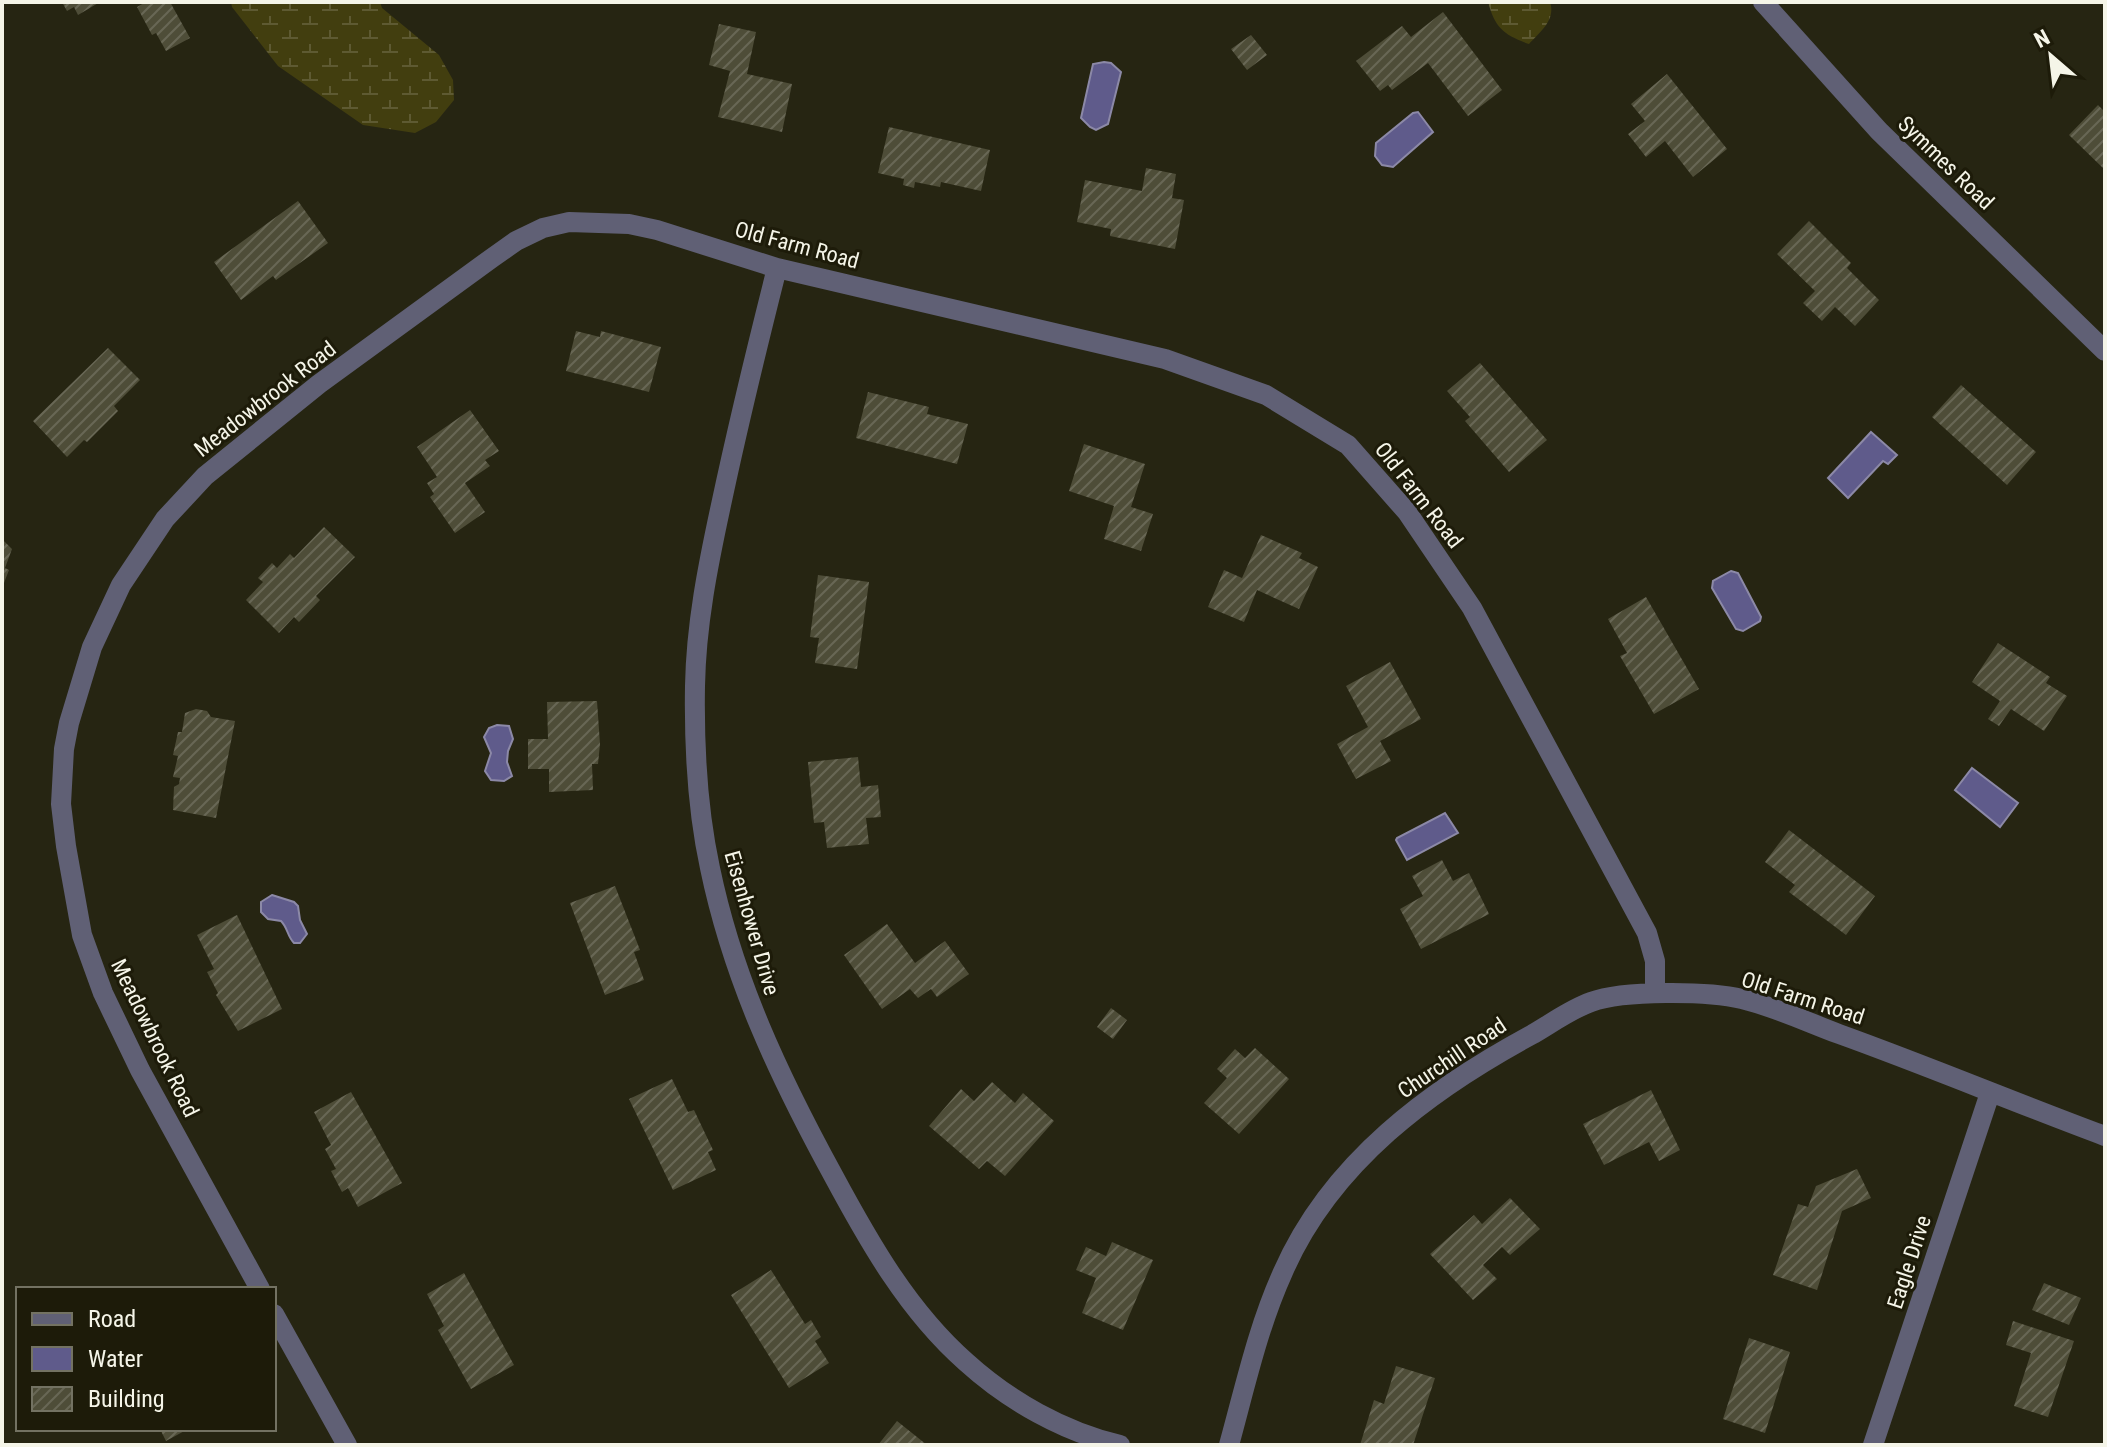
<svg xmlns="http://www.w3.org/2000/svg" width="2107" height="1447" font-family="'Roboto Condensed',sans-serif">
<style>
.wetland{fill:url(#wetland-marsh)}
.water{fill:#5f5b8b;stroke:#8c89a7;stroke-width:2}
.building{fill:url(#building-hatch)}
.lines{fill:none;stroke-linecap:round;stroke-linejoin:round}
.street{stroke:#606075;stroke-width:20}
.labels{text-anchor:middle;dominant-baseline:central;stroke-width:6;stroke-linejoin:round;paint-order:stroke}
.street-label{font-size:22px;fill:#f5f5e8;stroke:#1d1b09}
</style>
<defs>
<pattern id="wetland-marsh" width="20" height="14" patternUnits="userSpaceOnUse" patternTransform="scale(2)"><rect width="20" height="14" fill="#423e0f"/><path d="M1 5h8M5 5V1M11 12h8M15 12V8" fill="none" stroke="#5e5a32"/></pattern>
<pattern id="building-hatch" width="6" height="6" patternUnits="userSpaceOnUse" patternTransform="scale(2)"><rect width="6" height="6" fill="#4e4d38"/><path d="M-1 1l2-2M0 6l6-6M5 7l2-2" fill="none" stroke="#686755"/></pattern>
</defs>
<rect width="100%" height="100%" fill="#262512"/>
<path class="wetland" d="M231 2H380L382 8 439 55 453 80 454 100 436 122 415 133 363 125 278 66 232 7Z
M1488 2H1550C1556 20 1540 32 1529 44 1504 35 1495 28 1488 2Z"/>
<path class="water" d="M1104 62 1111 63 1121 72 1108 124 1096 130 1090 127 1081 118 1093 64Z
M1418 112 1433 132 1393 167 1382 165 1375 156 1376 143 1413 113Z
M1871 432 1897 455 1888 464 1883 461 1848 498 1828 478Z
M1731 571 1738 573 1761 617 1760 621 1743 631 1736 629 1712 588 1713 581Z
M497 725 509 726 513 739 508 751 507 762 512 776 504 781 491 780 485 771 491 753 484 737 489 728Z
M1972 768 2018 803 2000 827 1955 790Z
M1445 813 1458 833 1407 860 1396 840 1397 838Z
M272 895 294 902 298 906 300 920 307 934 300 943H294C287 936 288 928 281 921L268 919 261 912V902Z"/>
<path class="building" d="M62 2H100L78 15 74 7 67 11Z
M146 2H170L190 38 166 51 156 33 152 35 137 7Z
M1443 12 1502 90 1468 116 1428 63 1392 90 1388 85 1380 91 1356 61 1402 26 1411 37Z
M719 24 756 32 747 74 792 84 782 132 718 117 730 71 709 65Z
M1251 35 1267 55 1247 70 1231 49Z
M1667 74 1727 149 1693 177 1665 141 1646 157 1628 134 1645 121 1631 104Z
M2098 105 2105 112V170L2069 135Z
M889 127 990 150 981 191 941 182 940 187 915 182 914 188 903 185 904 179 878 173Z
M1146 168 1176 174 1172 198 1184 200 1175 249 1110 236 1111 229 1077 222 1085 180 1142 191Z
M298 201 328 243 276 280 273 276 241 300 214 262Z
M1809 221 1851 263 1847 268 1879 300 1855 326 1835 307 1822 321 1803 303 1815 291 1777 254Z
M576 331 600 337 601 331 661 347 649 392 566 371Z
M108 348 140 380 114 406 118 411 87 442 84 440 67 457 33 421Z
M1480 363 1547 440 1509 472 1465 421 1470 417 1447 391Z
M1961 385 2036 452 2007 485 1932 417Z
M868 392 929 407 927 414 968 424 957 464 856 438Z
M470 410 499 451 485 460 490 466 465 483 485 512 455 533 430 497 434 494 427 483 437 477 417 447Z
M1084 444 1145 464 1131 507 1153 514 1141 551 1104 539 1114 506 1069 491Z
M324 527 355 557 316 596 320 600 299 622 294 617 279 633 246 600 263 582 258 578 272 563 277 568 290 554 294 558Z
M1261 535 1302 553 1299 558 1318 567 1299 609 1257 590 1244 622 1208 607 1224 570 1242 578Z
M2 539 12 549 5 568 9 570 2 588Z
M818 575 869 582 857 669 815 663 819 638 810 637Z
M1646 597 1699 689 1654 714 1620 656 1627 653 1608 619Z
M1998 643 2050 677 2046 683 2067 696 2044 731 2011 709 1999 726 1988 719 2000 701 1972 682Z
M1390 662 1421 719 1380 741 1391 761 1356 779 1337 744 1368 727 1346 686Z
M597 701 600 744 598 764H592L593 790 549 792V769H528V739H548L547 702Z
M196 709 207 711 211 717 235 721 216 818 173 810 174 787 179 784 180 778 173 777 178 756 173 755 178 732H182L185 713Z
M858 757 861 787 878 785 881 817 866 818 869 844 827 848 824 822 814 823 808 762Z
M1789 830 1875 896 1846 935 1789 892 1795 885 1765 862Z
M1442 860 1453 881 1469 873 1489 914 1421 949 1400 909 1423 896 1412 876Z
M615 886 640 950 634 952 644 980 605 995 570 903Z
M237 915 282 1009 238 1031 216 995 218 993 207 972 214 969 197 935Z
M887 924 915 963 945 941 969 974 937 997 931 989 918 998 910 989 882 1009 844 955Z
M1111 1008 1127 1020 1113 1039 1097 1027Z
M1255 1048 1289 1079 1239 1134 1204 1103 1227 1078 1217 1069 1235 1049 1245 1058Z
M672 1079 688 1112 694 1110 713 1150 708 1152 716 1170 673 1190 629 1099Z
M992 1082 1015 1103 1023 1093 1054 1121 1005 1176 987 1161 979 1169 929 1126 961 1089 974 1101Z
M1651 1090 1680 1150 1659 1161 1649 1142 1604 1165 1583 1124Z
M351 1092 402 1183 358 1207 348 1188 342 1192 331 1171 336 1169 325 1149 331 1145 314 1112Z
M1857 1169 1871 1198 1842 1211 1817 1290 1773 1275 1798 1204 1808 1207 1816 1186Z
M1510 1198 1540 1229 1510 1255 1502 1247 1483 1265 1497 1279 1473 1300 1430 1254 1474 1215 1482 1224Z
M1112 1242 1153 1260 1123 1330 1082 1313 1096 1278 1076 1270 1086 1247 1106 1256Z
M771 1270 805 1324 811 1320 821 1337 815 1341 829 1363 789 1388 731 1295Z
M464 1273 514 1365 471 1389 438 1330 444 1326 427 1294Z
M2044 1283 2081 1298 2069 1325 2032 1310Z
M2013 1321 2074 1341 2048 1417 2014 1406 2031 1353 2006 1345Z
M1749 1338 1790 1352 1765 1433 1723 1419Z
M1396 1366 1435 1378 1413 1445H1360L1374 1400 1384 1404Z
M897 1421 927 1445H878Z
M160 1429H188L166 1441Z"/>
<g class="lines">
<path class="street" d="M1763 2 1879 131 2105 351
M777 268C757 347 738 425 721 505 708 565 696 625 695 686 694 747 697 808 710 868 733 979 779 1076 833 1175 869 1242 908 1311 966 1362 1009 1401 1064 1432 1120 1445
M260 1289 140 1070 103 993 82 935 66 846 61 804 64 749 69 723 92 647 121 585 165 519 205 476 319 384 492 258 516 241 543 228 569 222 629 224 657 230 777 268 1165 359 1266 395 1348 445 1407 512 1472 608 1647 933 1655 961V992
M274 1314 347 1445
M1229 1445C1245 1387 1258 1327 1283 1272 1331 1162 1431 1089 1533 1034 1552 1023 1571 1009 1591 1002 1623 990 1709 991 1742 999 1775 1007 1807 1022 1839 1034 1928 1066 2016 1103 2105 1136
M1873 1445 1990 1093"/>
</g>
<g class="labels">
<g class="street-label">
<text transform="translate(1946 163) rotate(44)">Symmes Road</text>
<text transform="translate(797 245) rotate(15)">Old Farm Road</text>
<text transform="translate(265 399) rotate(-38)">Meadowbrook Road</text>
<text transform="translate(1419 495) rotate(52)">Old Farm Road</text>
<text transform="translate(752 923) rotate(74)">Eisenhower Drive</text>
<text transform="translate(1803 998) rotate(18)">Old Farm Road</text>
<text transform="translate(155 1038) rotate(64)">Meadowbrook Road</text>
<text transform="translate(1452 1058) rotate(-34)">Churchill Road</text>
<text transform="translate(1909 1262) rotate(-72)">Eagle Drive</text>
</g>
</g>
<rect width="2107" height="1447" fill="none" stroke="#f5f5e8" stroke-width="8"/>
<rect x="16" y="1287" width="260" height="144" fill="#1d1b09" stroke="#737262" stroke-width="2"/>
<rect x="32" y="1313" width="40" height="12" fill="#606075" stroke="#737262" stroke-width="2"/>
<text x="88" y="1327" font-size="24" fill="#f5f5e8">Road</text>
<rect x="32" y="1347" width="40" height="24" fill="#5f5b8b" stroke="#737262" stroke-width="2"/>
<text x="88" y="1367" font-size="24" fill="#f5f5e8">Water</text>
<rect x="32" y="1387" width="40" height="24" fill="url(#building-hatch)" stroke="#737262" stroke-width="2"/>
<text x="88" y="1407" font-size="24" fill="#f5f5e8">Building</text>
<g transform="translate(2051 56) rotate(332)" stroke="#1d1b09" stroke-width="6" paint-order="stroke">
<path d="M0-6L14 30L0 20L-14 30Z" fill="#f5f5e8"/>
<text y="-12" font-size="22" font-weight="bold" text-anchor="middle" fill="#f5f5e8">N</text>
</g>
</svg>
